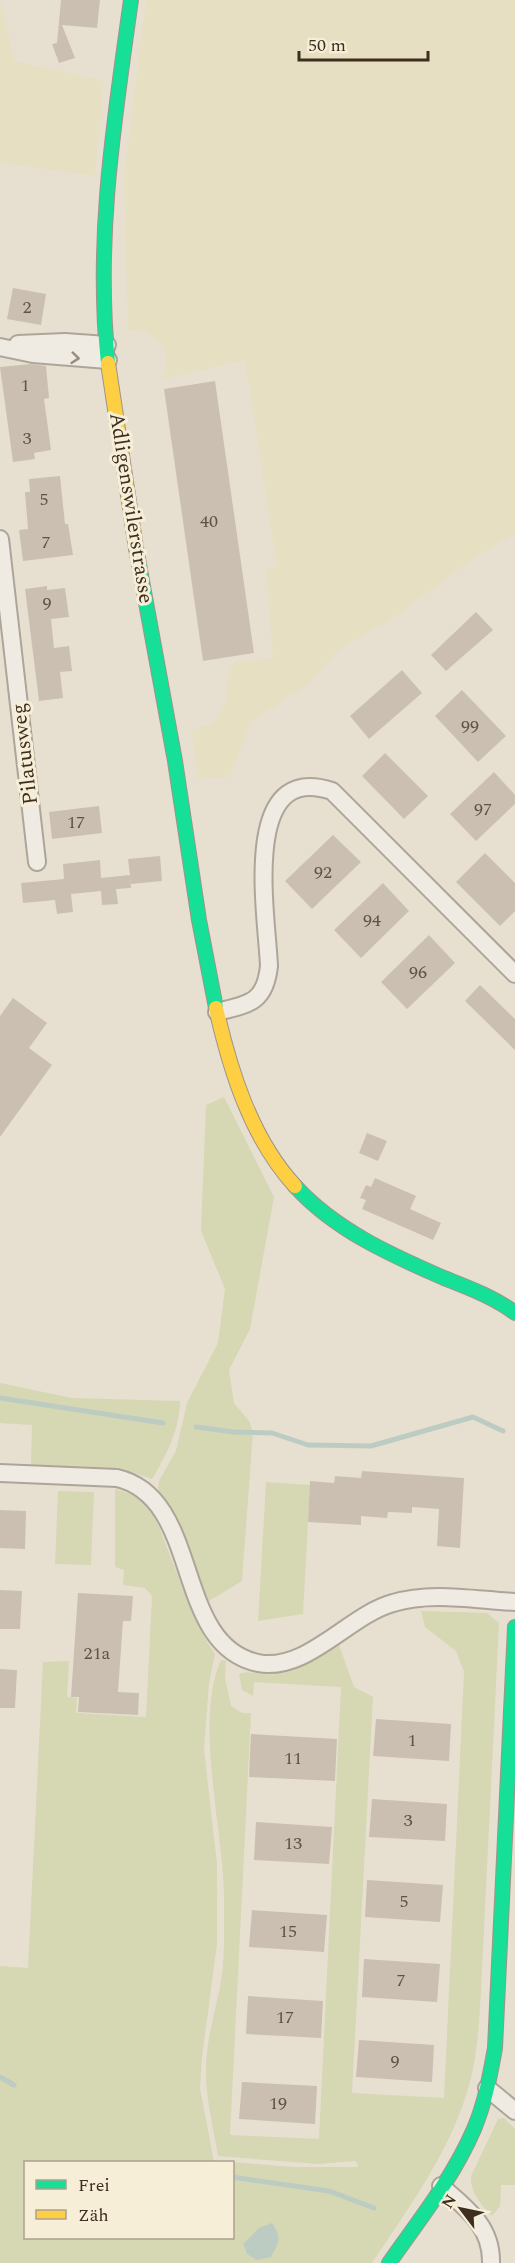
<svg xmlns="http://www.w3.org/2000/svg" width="515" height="2263" font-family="Spectral,serif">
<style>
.farmland{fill:#e6dfc2}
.green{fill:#d6d7b3}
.water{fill:#bcccc2}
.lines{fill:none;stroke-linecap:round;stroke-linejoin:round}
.stream{stroke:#bcccc2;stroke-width:5}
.building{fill:#cbbfb2}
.street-casing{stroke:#ada599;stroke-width:20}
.fast-casing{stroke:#9c958a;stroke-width:16}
.slow-casing{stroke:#9c958a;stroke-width:16}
.street{stroke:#efebe3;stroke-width:16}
.fast{stroke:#16e098;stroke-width:14}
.slow{stroke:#ffcf43;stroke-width:14}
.oneway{stroke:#968c82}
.labels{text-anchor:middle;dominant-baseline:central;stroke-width:6;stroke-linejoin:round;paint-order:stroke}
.number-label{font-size:18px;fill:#605244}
.street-label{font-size:21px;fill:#3d2e20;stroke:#f7eed8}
</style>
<rect width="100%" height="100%" fill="#e7e0d1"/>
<path class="farmland" d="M0 0 15 61 104 81 95 176 0 163Z
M146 0H515V533L479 555 398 614 337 651 310 683 251 722 230 777 198 779 191 731 212 723 222 710 227 698V678L233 662 273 658 266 569 277 567 245 360 163 379 167 361 162 345 148 333 128 330 124 176Z"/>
<path class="green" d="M224 1097 274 1197 250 1329 229 1370 234 1403 249 1421 253 1432 242 1581 209 1601C182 1571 184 1522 158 1490L159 1481 176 1451 187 1403 218 1343 225 1289 201 1231 206 1105Z
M0 1383 72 1398 180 1401C180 1429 166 1456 152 1479L117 1467 112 1470 31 1465 32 1425 0 1423Z
M266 1482 310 1485 303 1614 258 1621Z
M115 1489C125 1492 137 1495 144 1503 157 1516 162 1536 169 1553 183 1587 194 1624 215 1654L209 1683 204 1749 217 1863V1944L202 2057 200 2088 214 2162H26V2238H232V2162L221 2161 293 2167H358L356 2161 318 2164 218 2156C213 2126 205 2096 206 2066 207 2036 216 2009 221 1981 225 1956 224 1928 224 1903 225 1834 193 1722 221 1660L226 1661 225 1678 231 1706 242 1713H251L230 2135 319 2139 341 1687 254 1682 253 1696 242 1690 239 1674C250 1669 263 1676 276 1674 299 1672 319 1657 339 1645L354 1687 373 1697 352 2093 444 2098 464 1672 456 1651 425 1627 421 1611 487 1613 499 1623 481 1991C479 2021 478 2052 470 2082 452 2149 410 2206 372 2263H0V1966L28 1968 43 1662 69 1661 67 1697 77 1698 76 1713 146 1717 152 1596 145 1588 123 1585 124 1570 115 1567Z
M58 1491 94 1492 91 1565 55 1564Z
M504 2118 515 2129V2185H501L500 2206 492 2216C481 2204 470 2193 471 2176L498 2119Z"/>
<path class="water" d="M272 2223C282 2237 279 2243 271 2257L257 2260 247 2254 243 2244 259 2228Z"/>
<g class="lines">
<path class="stream" d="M0 1398 163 1423
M196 1427 234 1432 272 1433 308 1445 371 1446 473 1417 503 1431
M0 2077 14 2085
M232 2177 329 2191 374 2208"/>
</g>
<path class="building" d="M61 0H100L97 28 62 25 75 58 59 63 52 44 57 43Z
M13 288 46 294 41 325 7 319Z
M30 364 46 366 49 398 44 399 51 450 34 453 35 459 13 462 0 367Z
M215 381 254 653 203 661 164 389Z
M60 476 65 524H68L73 555 23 561 19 530 28 529 25 492H30L29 479Z
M47 586V590L65 588 69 617 51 619 54 648 69 646 72 671 60 672 63 698 39 701 25 589Z
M476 612 493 630 446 671 431 655Z
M402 670 422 693 369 739 350 716Z
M462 690 506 736 478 762 435 716Z
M385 753 428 796 404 819 362 776Z
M494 772 515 795V804L476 841 450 814Z
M99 806 102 833 52 839 49 812Z
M333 835 361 862 312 909 285 881Z
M485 853 515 883V911L500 926 456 882Z
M160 856 162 881 131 884 128 859Z
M100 860 101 878 130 875 131 888 116 889 118 904 102 905 101 891 71 894 73 912 57 914 55 900 23 903 21 883 64 879 63 864Z
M383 883 409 911 361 958 334 930Z
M429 935 455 963 407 1009 381 982Z
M480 985 515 1019V1050L465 1001Z
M13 998 47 1023 29 1048 52 1065 0 1137V1016Z
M367 1133 387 1141 378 1161 359 1153Z
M375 1178 416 1196 410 1209 441 1223 433 1240 362 1209 366 1200 360 1198 366 1185 371 1187Z
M362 1471 464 1478 460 1548 437 1546 439 1509 412 1507V1513L388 1512 387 1518 361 1516V1525L308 1522 310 1481 334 1483 335 1476 361 1478Z
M0 1510 26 1511 25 1549 0 1548Z
M0 1590 22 1591 20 1629H0Z
M78 1593 133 1596 131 1621H123L118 1692 139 1693 138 1715 78 1712 79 1697H71Z
M0 1669 17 1670 15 1708H0Z
M376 1719 451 1724 449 1761 373 1756Z
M251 1734 337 1739 335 1781 249 1777Z
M372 1799 447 1804 445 1841 369 1837Z
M256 1822 332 1827 329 1864 254 1860Z
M367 1880 443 1885 440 1922 365 1917Z
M252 1910 327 1915 324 1952 249 1947Z
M364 1959 440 1964 437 2002 362 1997Z
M248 1996 323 2001 321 2038 246 2034Z
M359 2040 434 2045 432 2082 356 2077Z
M242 2082 317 2086 315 2124 239 2119Z"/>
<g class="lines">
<g class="street-casing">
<path id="street" d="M18 344 65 342 107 345
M0 347 33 354 108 360
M0 539 37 862
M217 1012C249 1004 265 1003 269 966 267 916 239 760 332 791L515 974
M0 1473 117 1478C203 1498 172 1645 258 1663 306 1673 349 1615 393 1603 431 1591 476 1600 515 1602
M487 2088 515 2111
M441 2186C466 2208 492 2226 491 2263"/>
</g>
<g class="fast-casing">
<path id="fast" d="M108 363C95 240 114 121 131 0
M136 548 175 761 199 920 216 1008
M295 1186C335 1230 391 1255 444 1278 469 1288 494 1297 515 1313
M389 2263C419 2220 453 2178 474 2129 485 2103 490 2076 495 2048L515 1627"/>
</g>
<g class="slow-casing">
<path id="slow" d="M108 363 136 548
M216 1008C230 1070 251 1138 295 1186"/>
</g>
<use href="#street" class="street"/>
<use href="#fast" class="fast"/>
<use href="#slow" class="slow"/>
</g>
<defs><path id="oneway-chevron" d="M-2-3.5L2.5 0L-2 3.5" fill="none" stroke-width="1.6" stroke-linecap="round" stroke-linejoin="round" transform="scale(1.5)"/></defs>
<use class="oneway" href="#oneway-chevron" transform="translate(75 358) rotate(6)"/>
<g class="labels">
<g class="number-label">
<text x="27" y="307">2</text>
<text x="25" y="385">1</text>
<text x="27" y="438">3</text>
<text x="44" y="499">5</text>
<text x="209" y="521">40</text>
<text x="46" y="542">7</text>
<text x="47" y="603">9</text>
<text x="470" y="726">99</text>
<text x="483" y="809">97</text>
<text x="76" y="822">17</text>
<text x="323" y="872">92</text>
<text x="372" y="920">94</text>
<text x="418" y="972">96</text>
<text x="97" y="1653">21a</text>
<text x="412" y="1740">1</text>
<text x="293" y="1758">11</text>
<text x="408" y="1820">3</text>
<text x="293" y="1843">13</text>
<text x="404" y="1901">5</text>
<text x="288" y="1931">15</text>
<text x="401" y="1980">7</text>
<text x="285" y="2017">17</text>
<text x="395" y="2061">9</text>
<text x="278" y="2103">19</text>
</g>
<g class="street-label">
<text transform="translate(131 508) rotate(81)">Adligenswilerstrasse</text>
<text transform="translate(25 754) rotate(-97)">Pilatusweg</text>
</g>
</g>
<rect x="24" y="2161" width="210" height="78" fill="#f7eed8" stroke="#ada18e" stroke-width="1.5"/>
<rect x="36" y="2180" width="30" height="9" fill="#16e098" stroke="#ada18e" stroke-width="1.5"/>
<text x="78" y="2191" font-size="18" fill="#3d2e20">Frei</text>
<rect x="36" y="2210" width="30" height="9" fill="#ffcf43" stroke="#ada18e" stroke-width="1.5"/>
<text x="78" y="2221" font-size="18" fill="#3d2e20">Zäh</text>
<g transform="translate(461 2209) rotate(302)" stroke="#f7eed8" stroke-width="4.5" paint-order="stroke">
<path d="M0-4.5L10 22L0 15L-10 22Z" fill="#3d2e20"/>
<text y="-9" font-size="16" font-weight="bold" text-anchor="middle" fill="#3d2e20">N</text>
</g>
<path d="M299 51v9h129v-9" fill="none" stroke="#3d2e20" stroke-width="3"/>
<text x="308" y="51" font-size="18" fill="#3d2e20" stroke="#f7eed8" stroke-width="4.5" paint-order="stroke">50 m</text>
</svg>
